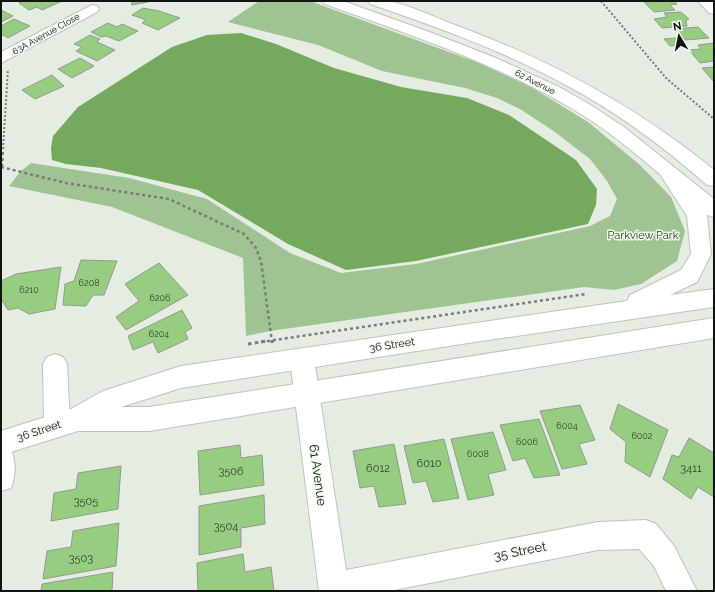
<svg xmlns="http://www.w3.org/2000/svg" width="715" height="592" font-family="Raleway,sans-serif">
<style>
.green{fill:#9fc392}
.water{fill:#74a95e}
.building{fill:#96cd80;stroke:#939a91}
.lines{fill:none;stroke-linecap:round;stroke-linejoin:round}
.minor-casing{stroke:#bdc4ba;stroke-width:2}
.tertiary-casing{stroke:#bdc4ba;stroke-width:2}
.secondary-casing{stroke:#bdc4ba;stroke-width:2}
.path-far2{stroke:#787d76;stroke-width:2;stroke-dasharray:2 2;stroke-linecap:butt}
.path-far1{stroke:#787d76;stroke-width:2.5;stroke-dasharray:3 3;stroke-linecap:butt}
.path{stroke:#787d76;stroke-width:3;stroke-dasharray:3.5 3.5;stroke-linecap:butt}
.minor{fill:#fff;fill-rule:evenodd}
.tertiary{fill:#fff;fill-rule:evenodd}
.secondary{fill:#fff;fill-rule:evenodd}
.labels{text-anchor:middle;dominant-baseline:central;stroke-width:3;stroke-linejoin:round;paint-order:stroke}
.far-street-label{font-size:9px;fill:#111410;stroke:#f2f9ef}
.number-label{font-size:9px;fill:#32422c}
.park-label{font-size:11px;fill:#234611;stroke:#f2f9ef}
.street-label{font-size:11px;fill:#111410;stroke:#f2f9ef}
.near-number-label{font-size:11px;fill:#32422c}
.near-street-label{font-size:13px;fill:#111410;stroke:#f2f9ef}
</style>
<rect width="100%" height="100%" fill="#e5ece2"/>
<path class="green" d="M259 1H310L479 63 531 87 588 122 640 165 671 197 685 231 677 261 641 284 614 290 584 287 270 331 246 336 243 258 112 207 9 186 21 171 31 163 129 178 207 199 290 253 341 273 416 264 590 226 610 216 617 199 607 181 590 159 555 132 520 109 497 98 465 88 382 71 318 45 228 22Z"/>
<path class="water" d="M241 33 276 44 334 68 401 87 467 98 509 115 576 160 597 189 596 205 588 224 416 261 346 270 288 244 198 190 101 168 66 164 52 160 51 148 53 136 78 107 172 47 207 35Z"/>
<path class="building" d="M23 1H59L60 2 42 10 37 7 29 10 19 3Z
M131 1H147L148 2 132 5Z
M643 1H674L677 4 670 5 675 10 654 12Z
M143 8 159 11 180 18 158 30 142 23 146 20 132 15Z
M1 10 13 16 1 22Z
M681 12 689 19 686 20 687 26 662 28 654 19 667 17 664 13Z
M14 19 30 26 8 38 3 35 1 36V26Z
M108 23 117 27 122 24 138 31 119 41 106 36 101 37 91 32Z
M698 27 709 38 685 40 675 29Z
M90 35 100 39 97 42 115 50 97 61 76 51 82 47 74 44Z
M676 38 682 45 670 46 664 39Z
M714 43V61L700 63 689 50 701 49 698 45Z
M80 58 94 66 72 78 58 69Z
M714 67V82L702 68Z
M52 75 64 86 35 99 22 90Z
M81 260 117 261 104 295H93L86 306 63 305 65 284 74 281Z
M159 263 188 295 126 330 116 317 139 301 125 284Z
M61 267 55 309 29 314 18 308 8 310 1 299V281L16 274Z
M182 310 192 328 185 332 188 339 158 353 153 342 133 350 128 336Z
M618 404 668 430 650 477 625 462 626 442 610 429Z
M580 405 595 440 579 444 587 464 562 469 540 411Z
M539 419 560 475 534 478 525 458 513 461 500 425Z
M493 432 506 470 488 474 494 495 468 500 451 439Z
M689 438 714 453V497L698 487 691 499 663 479 672 455 679 457Z
M444 439 459 498 433 502 426 481 413 483 404 446Z
M394 444 406 504 379 507 374 486 360 488 353 451Z
M240 445 241 458 262 455 264 485 200 495 198 451Z
M121 466 118 509 51 521 54 493 76 489 78 473Z
M264 495 265 524 241 528V547L199 555V506Z
M119 523 116 566 43 579 47 551 71 547 73 531Z
M243 554 245 572 271 567 274 591H198L197 563Z
M113 572 112 591H41L42 584Z"/>
<g class="lines">
<g class="minor-casing">
<path id="minor" d="M698 1H713L714 14 709 13Z
M92 5 97 6 99 9 97 12 1 63V52Z
M302 349 310 352 314 359 346 570 598 522 646 520 656 524 674 546 697 591H666L654 566 639 549 598 550 389 591H319L290 359 294 352Z
M55 354 63 357 67 364 70 425 66 433 57 437 48 433 44 425 43 364 47 357Z
M1 443 10 447C16 460 16 474 11 488L1 491Z"/>
</g>
<g class="tertiary-casing">
<path id="tertiary" d="M667 165 674 167 707 215 711 254 697 282 670 295 714 289V307L468 343 181 388 121 407H149L714 318V338L149 431H78L1 455V431L71 409 103 391 181 366 627 301 630 295 681 270 691 254 687 216 658 171 660 167Z"/>
</g>
<g class="secondary-casing">
<path id="secondary" d="M323 1H343L432 33 496 58 559 87 589 104 624 127 714 199V217L707 215C665 179 624 140 576 111 498 64 411 35 325 4Z
M368 1C375 1 383 0 389 1 412 6 434 17 455 25 550 60 636 106 714 170V186L707 185C664 147 617 112 566 85 504 51 437 27 370 4Z"/>
</g>
<path class="path-far2" d="M601 1 666 78 714 119
M3 149 8 69"/>
<path class="path-far1" d="M1 167 66 183 169 199 244 234 256 248 261 261 272 342
M2 167 3 148
M261 342 586 294"/>
<path class="path" d="M272 341V343
M248 344 267 341"/>
<use href="#minor" class="minor"/>
<use href="#tertiary" class="tertiary"/>
<use href="#secondary" class="secondary"/>
</g>
<g class="labels">
<g class="far-street-label">
<text transform="translate(46 34) rotate(-29)">63A Avenue Close</text>
<text transform="translate(535 82) rotate(27)">62 Avenue</text>
</g>
<g class="number-label">
<text x="89" y="283">6208</text>
<text x="29" y="290">6210</text>
<text x="160" y="298">6206</text>
<text x="159" y="334">6204</text>
<text x="567" y="426">6004</text>
<text x="642" y="436">6002</text>
<text x="527" y="442">6006</text>
<text x="478" y="454">6008</text>
</g>
<g class="park-label">
<text x="643" y="235">Parkview Park</text>
</g>
<g class="street-label">
<text transform="translate(392 345) rotate(-9)">36 Street</text>
<text transform="translate(39 431) rotate(-18)">36 Street</text>
</g>
<g class="near-number-label">
<text x="429" y="463">6010</text>
<text x="378" y="468">6012</text>
<text x="691" y="468">3411</text>
<text x="231" y="471">3506</text>
<text x="86" y="501">3505</text>
<text x="226" y="526">3504</text>
<text x="81" y="558">3503</text>
</g>
<g class="near-street-label">
<text transform="translate(318 475) rotate(82)">61 Avenue</text>
<text transform="translate(520 551) rotate(-11)">35 Street</text>
</g>
</g>
<rect width="715" height="592" fill="none" stroke="#111410" stroke-width="4"/>
<g transform="translate(679 36) rotate(350)" stroke="#f2f9ef" stroke-width="3" paint-order="stroke">
<path d="M0-3L7 15L0 10L-7 15Z" fill="#111410"/>
<text y="-6" font-size="11" font-weight="bold" text-anchor="middle" fill="#111410">N</text>
</g>
</svg>
